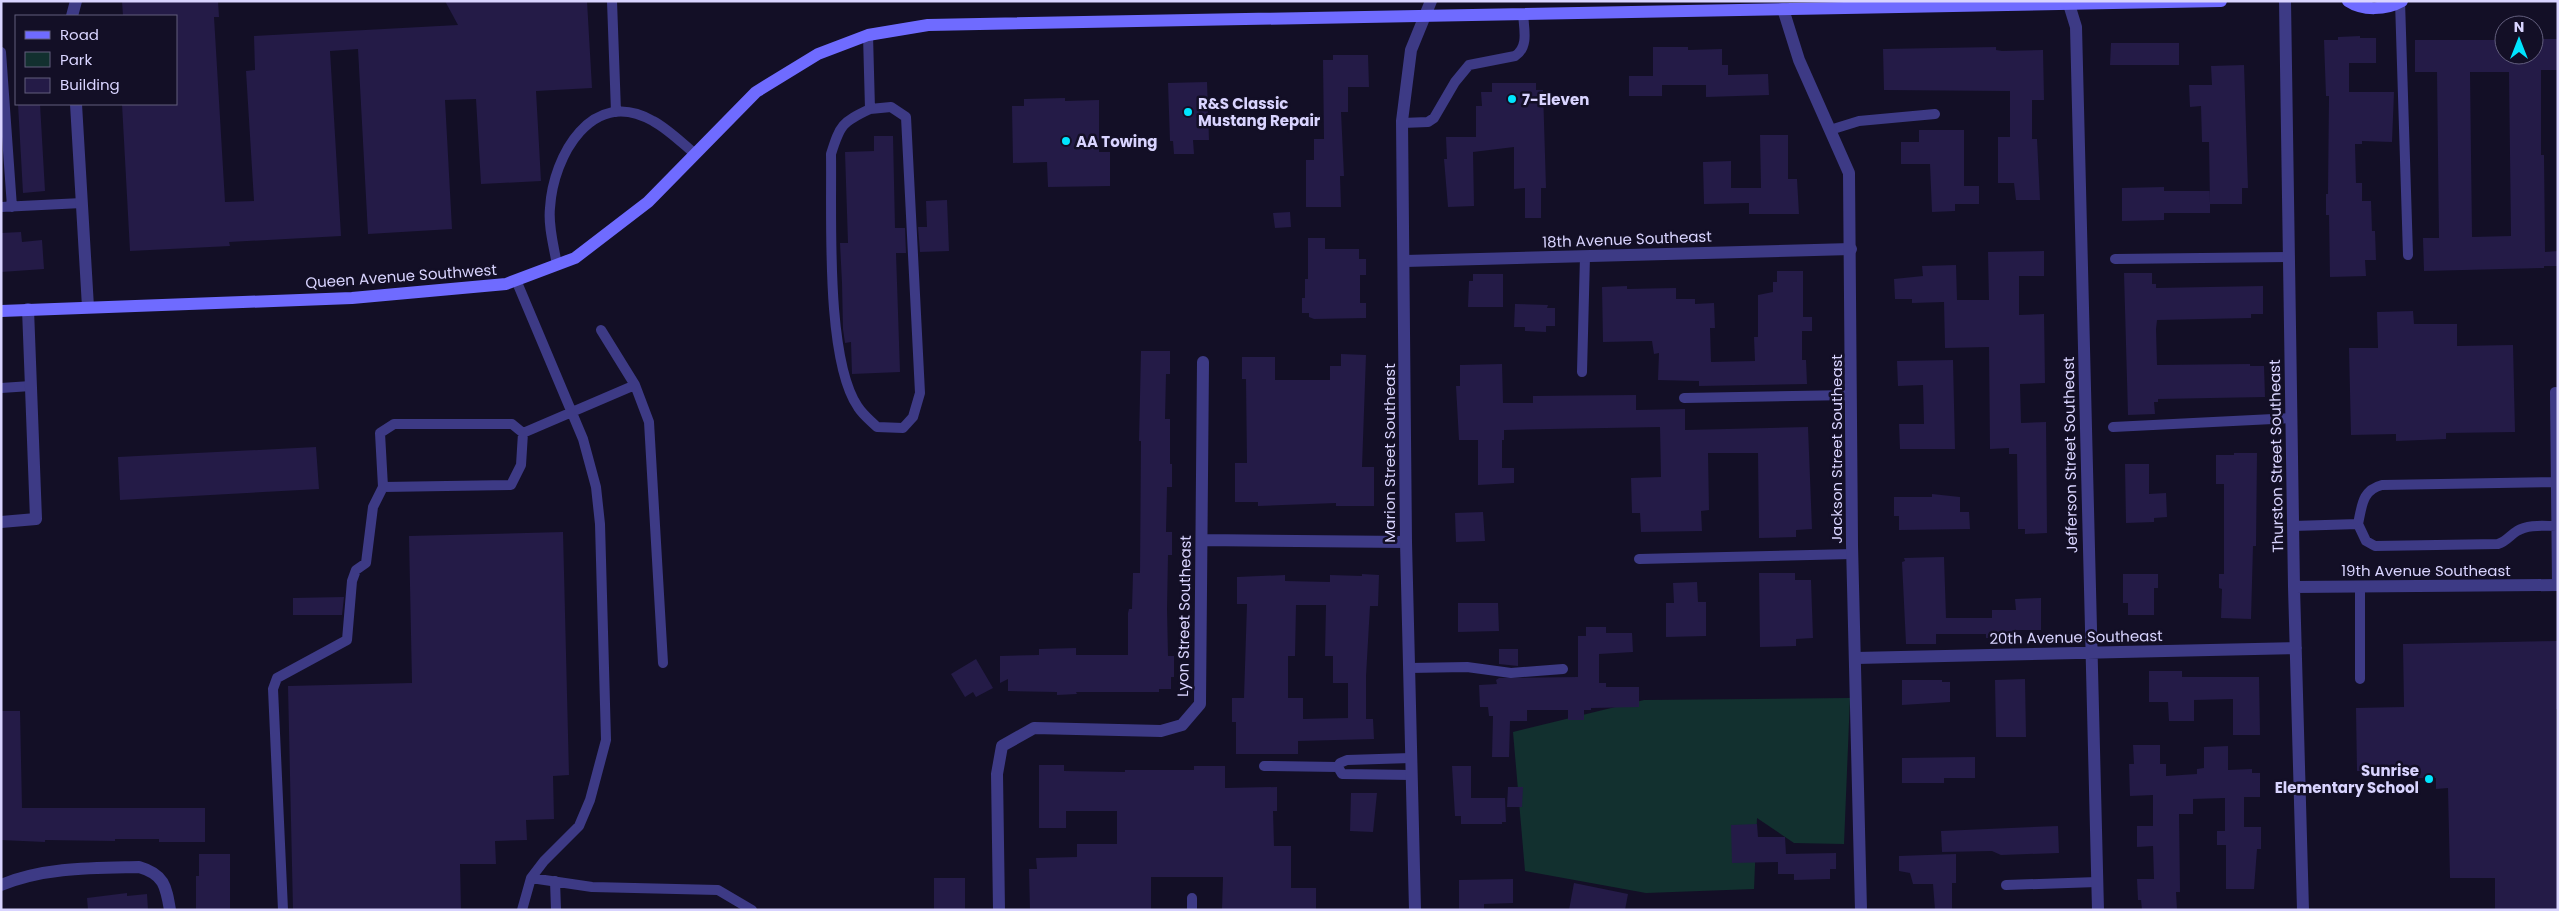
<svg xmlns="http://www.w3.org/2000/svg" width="2559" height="911" font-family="Poppins,sans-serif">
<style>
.green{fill:#12302f}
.building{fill:#241b47;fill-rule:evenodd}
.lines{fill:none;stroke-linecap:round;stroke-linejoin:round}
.service{stroke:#3d3a85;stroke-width:10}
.minor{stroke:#3d3a85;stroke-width:12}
.tertiary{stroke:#3d3a85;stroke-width:12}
.secondary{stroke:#6f6bff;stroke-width:12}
.poi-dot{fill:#00e5ff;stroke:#130f26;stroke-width:2}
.labels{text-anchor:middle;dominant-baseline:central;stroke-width:5;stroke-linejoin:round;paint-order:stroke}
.poi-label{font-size:15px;font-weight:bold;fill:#d9d4ff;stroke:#130f26;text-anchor:start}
.street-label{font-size:15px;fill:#d9d4ff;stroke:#130f26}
</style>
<rect width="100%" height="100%" fill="#130f26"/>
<path class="green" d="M1850 698 1844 844 1794 843 1757 818 1754 889 1646 893 1525 871 1513 732 1644 700Z"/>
<path class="building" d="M122 1H218L219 17H214L225 202 254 201 246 71 255 70 254 36 458 25 445 1H587L592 88 536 91 541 181 481 184 476 99 445 100 452 229 368 234 358 49 330 51 341 236 229 242 230 246 130 251 122 104H176V16H123Z
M2360 36V38H2376V63H2349V92H2394L2392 142 2362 141V144H2355L2356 183H2362V201H2371L2372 231H2375L2376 260H2365L2366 276 2330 277 2329 215H2326V194H2328L2329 96H2326L2324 40H2338V37Z
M2534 39H2558V70H2541V155H2544L2545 252 2558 251V266H2544V268L2424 271 2423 238H2439L2437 72H2415V40H2504V55H2534ZM2470 72H2509L2511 236 2472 237Z
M2111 43H2179V65H2110Z
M1653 47H1688V50L1722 49V65H1728V75L1768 74 1769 95 1706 97V85H1662V96H1629V76H1653Z
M1996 47V50L2002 51 2043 50 2044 100H2032V139H2037L2040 200H2016L2014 183H1998V137H2010V91L1884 90 1883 49Z
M1333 55H1368L1369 87H1348V112H1341L1344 176H1340L1341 207H1306V160H1314V139H1324L1323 60H1333Z
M2244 65 2248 188H2242V204H2210L2209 142H2202L2201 106 2190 107 2189 85H2212L2211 66Z
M1207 82 1209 140H1193L1194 154H1174L1173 141H1170L1168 83Z
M1492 83H1536V90H1543L1546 188H1541V218H1525V188L1514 189V147L1473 152 1474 206 1448 207 1444 159H1447L1446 137H1476V106H1482L1481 92H1492Z
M1065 98V101L1099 100V152H1110V186L1048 187 1047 162 1013 163 1012 106H1024V99Z
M18 104H40L45 191 23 193Z
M1919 130H1964V186H1979V204H1955V211L1932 212 1930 164H1901V142H1919Z
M1760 135H1788V179H1797L1799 214H1749V203L1704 204 1703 162 1731 161V188H1761Z
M874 136H893L895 228H905L906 253H896L900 372 852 374 851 342 845 343 843 329 842 283 840 243H848L845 152 874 151Z
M2164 187V191H2210V213H2164V220L2122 221V188Z
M947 200 949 251 920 252 918 227H927L926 201Z
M1290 212 1291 227 1275 228 1273 213Z
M21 232 22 242 42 240 44 269 1 272V233Z
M1308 238H1325V249H1359V259H1366V275H1360V303H1366V318L1314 319 1309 317V313H1302V298H1305V279H1308Z
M2044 251V276H2019V315L2044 314 2045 383 2020 384 2021 423 2046 422 2047 533 2025 534V529H2018L2017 454H2009V448L1990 449 1989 347 1945 348 1944 302 1912 303V299H1895L1894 279 1923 276 1922 266 1956 265 1957 300H1989L1988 252Z
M1777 271H1803V317H1812V331H1802V360H1806L1807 384 1699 386V381L1658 380 1659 353 1654 354 1652 341 1603 342 1602 287 1627 286V289L1676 288V299H1695V304L1714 303 1715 328H1710L1711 362 1755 361 1754 337H1758V295L1773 292V282H1777Z
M2124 273H2152V284H2156V288L2263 286V314H2251V318L2157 320 2156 329 2157 365 2250 364V366H2264L2265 397 2158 399V402H2154L2155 414 2128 415Z
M1473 274H1503V307H1468L1469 281H1473Z
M1515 304 1548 305 1547 308H1555V326H1546V332L1525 331V327H1514Z
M2413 311 2414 324H2457V346L2513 345 2515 432 2446 433V439L2396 441V434L2351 435 2349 348H2378L2377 312Z
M1141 351H1170V374H1166L1165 419H1170V464H1172V487H1167L1166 532H1172V555H1168L1167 609 1168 656H1174V677H1171V689H1159V692H1076L1077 694 1057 695V692L1008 691V679L1000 683V656L1039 655V649L1076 648V655H1128V613L1129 609H1132L1133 573H1140L1141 441H1139Z
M1341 354 1366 355 1362 467H1374V506H1336V503L1258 506V502H1235V463H1247L1246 379H1242V357H1275V380H1330V366H1341Z
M1953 360 1955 449H1900L1899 424H1924L1923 385 1898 386 1897 361Z
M1502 364 1503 403H1533V396L1636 395V410L1685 409V430L1808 427 1812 529 1796 530V537L1759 538 1758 453H1708L1709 510 1701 511 1702 531 1641 532 1640 513H1632L1631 478 1661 477 1660 427 1504 430V440H1502V468H1514V483L1478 485V440H1459L1456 386H1460V365Z
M316 447 319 489 120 500 118 457Z
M2234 453H2257L2256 546H2253L2251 619 2221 618 2222 589 2219 588V574H2224V484H2216V455H2234Z
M2125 464H2149V494L2166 493 2167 517 2154 518V522L2126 523Z
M1932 494 1960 497V512H1969L1970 529 1899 530V516H1894V497H1932Z
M1483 512 1485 541 1456 542 1455 513Z
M563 532 569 775 553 776 554 819 526 820 527 840 495 841 496 864H460L461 910H293L288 686 412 683 409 536Z
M1944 557 1946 618H1992V610H2016L2015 599 2041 598V630H2014V637L1986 638V634H1936V644H1906L1902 562 1905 561 1904 558Z
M1759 573H1795V580H1811L1813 638 1796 639V646L1760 647Z
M1362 574 1379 575 1378 606H1370L1366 676V719H1373L1374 739 1298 741V754H1236V722H1232V698H1244L1247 604H1237V577L1285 575V581L1330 582V575L1362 576ZM1296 605H1326L1325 656H1333V683H1348V718L1303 719V698H1288V656H1295Z
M2123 574H2158V588H2154V615H2128V603H2123Z
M1697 582 1698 602H1706V636L1666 637V603H1674L1673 583Z
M344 597 342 615H293V598Z
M1458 603H1498L1499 631 1458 632Z
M1586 627H1606V633H1632L1633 652 1599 654V683H1606V687H1639V707L1591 708V710H1584V720H1568V710H1527V721H1510L1509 757H1492L1493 716H1489L1488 707H1480L1479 685 1497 684 1496 680 1499 678 1578 677V636H1586Z
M2558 641V709H2556L2558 910H2495V878H2450L2448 788 2436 789V778H2418V770L2357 771 2356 708 2404 707 2403 644Z
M1499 649H1518V666L1499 664Z
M976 659 993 688 976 697 973 692 965 697 951 674Z
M2149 671H2182V677H2259L2260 735H2233V699L2194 700V721H2169L2168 702H2149Z
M2025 679 2026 737H1996L1995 680Z
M1902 680H1942V682H1950V702L1902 705Z
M1 711H20L22 808H205V842H159V839H115V841L45 840V842L1 840Z
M2133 745H2160V764H2166V776L2197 774V769L2204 768V747L2228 746V770L2252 769V773H2260V797H2244V827H2261V849H2257L2254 889H2226V845H2217V831H2225V798L2193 799V814H2179L2180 892H2176L2177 910H2142L2141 900H2138L2137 879H2154L2153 846 2137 847V826H2153V795L2130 796 2129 764H2134Z
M1975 757V778H1944V783H1902V758Z
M1039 765H1064V771L1125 772V770H1194V766H1225V788L1277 787V811H1273L1274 846H1291V888H1316V910H1222L1223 877H1151V910H1030L1029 869H1037L1036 858 1077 857V844H1117V811H1066V828H1039Z
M1452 766H1471V798H1505L1506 822H1502V824H1461V816H1455Z
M1508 787H1523L1522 807H1507Z
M1351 793H1377L1373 832 1350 831Z
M1757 824 1758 837H1785L1786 854 1836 853V869H1830V879L1794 880V874H1778V862L1732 863 1731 825Z
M2058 826 2059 853 2001 855 1992 851 1942 852 1941 831Z
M199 854H230V910H196V876H199Z
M1956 854V883H1952V910H1935L1933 884H1913L1910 873 1899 871V856Z
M934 878H965V910H934Z
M1513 879V903L1484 904V910H1459V880Z
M1574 883 1628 894 1625 910H1569Z
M127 893V896L147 894 148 910H88L87 898Z"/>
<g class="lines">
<path class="service" d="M612 1 616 112
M2400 1 2408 255
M868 35 870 109C842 122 840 125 831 154 832 215 825 359 858 407 863 415 871 421 877 427L903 428 913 417 920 393 906 117 891 107 870 109
M1 52 12 207
M1402 123 1428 122 1434 118 1455 82 1469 65 1515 56C1529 47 1524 29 1523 14
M1830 130 1859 121 1935 114
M1 207 82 203
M2115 259 2289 257
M557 265C554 247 548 226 550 208 553 156 592 86 653 121 668 129 682 143 695 154
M516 280 583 439 596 487 600 524 606 740 590 800 579 826 544 861 531 878 522 910
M601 330 635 385
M1582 372 1585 256
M1 388 31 386
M2555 392 2557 585
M1684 398 1851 395
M2113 427 2292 418
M383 487 511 485 521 465 523 433
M2358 524C2362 506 2362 490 2382 485L2556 482
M2293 526 2358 524 2366 541 2375 546 2498 544C2507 541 2510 535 2517 531 2528 524 2544 526 2556 526
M1639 559 1853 554
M2360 586V679
M1409 668 1467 667 1511 673 1563 669
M1411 758 1347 760 1340 763 1338 767 1342 774 1412 775
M1264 766 1338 767
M531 878 592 887 718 890 752 910
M555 881 556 910
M2006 885 2097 882
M1192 898V910
M283 910 273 689 277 678 347 640 352 581 356 570 366 563 373 507 383 487 380 433 394 424H512L523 433 635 385 649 422 663 663"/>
<path class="minor" d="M2068 1 2076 27 2098 910
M2285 1 2294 587 2303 910
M72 16 76 1
M76 104 88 307
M1405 261 1851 249
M1 522 36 519 28 309
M1202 540 1406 542
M2294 587 2558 585
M1856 658 2296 648
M1 885C45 867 93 868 139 867 164 874 166 886 170 910
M999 910 997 774 1002 746 1034 728 1161 731 1182 725 1200 704 1203 362"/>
<path class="tertiary" d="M1783 9 1799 60 1849 173 1852 545 1861 910
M1415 910 1406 542 1402 121 1411 50 1431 1"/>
<path class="secondary" d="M2348 1C2363 11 2386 10 2402 1
M1 311 352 298 506 284 575 258 648 202 756 92 818 54 868 35 928 25 2221 1"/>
</g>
<g class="poi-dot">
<circle cx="1512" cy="99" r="5"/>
<circle cx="1188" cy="112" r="5"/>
<circle cx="1066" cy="141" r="5"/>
<circle cx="2429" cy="779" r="5"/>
</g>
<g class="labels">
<g class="poi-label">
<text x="1522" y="99">7-Eleven</text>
<text x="1198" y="103">R&amp;S Classic<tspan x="1198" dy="17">Mustang Repair</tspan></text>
<text x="1076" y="141">AA Towing</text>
<text x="2419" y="770" text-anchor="end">Sunrise<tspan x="2419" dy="17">Elementary School</tspan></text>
</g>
<g class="street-label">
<text transform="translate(1627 239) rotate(-2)">18th Avenue Southeast</text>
<text transform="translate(401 276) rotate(-4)">Queen Avenue Southwest</text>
<text transform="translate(1836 449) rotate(-90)">Jackson Street Southeast</text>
<text transform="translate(1389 453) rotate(-90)">Marion Street Southeast</text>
<text transform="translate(2070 455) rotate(-91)">Jefferson Street Southeast</text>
<text transform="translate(2276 456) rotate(-91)">Thurston Street Southeast</text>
<text x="2426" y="570">19th Avenue Southeast</text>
<text transform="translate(1184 616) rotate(-89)">Lyon Street Southeast</text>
<text transform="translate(2076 637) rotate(-1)">20th Avenue Southeast</text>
</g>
</g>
<rect width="2559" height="911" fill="none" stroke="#d9d4ff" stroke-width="5"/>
<rect x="15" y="15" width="162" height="90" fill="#130f26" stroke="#625e7d"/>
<rect x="25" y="31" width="25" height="8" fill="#6f6bff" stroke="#625e7d"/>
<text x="60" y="40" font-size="15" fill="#d9d4ff">Road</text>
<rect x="25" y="52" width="25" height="15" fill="#12302f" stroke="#625e7d"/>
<text x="60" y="65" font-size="15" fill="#d9d4ff">Park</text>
<rect x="25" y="78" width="25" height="15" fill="#241b47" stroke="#625e7d"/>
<text x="60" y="90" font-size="15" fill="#d9d4ff">Building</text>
<g transform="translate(2519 40)"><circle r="24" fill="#130f26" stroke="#625e7d"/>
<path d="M0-4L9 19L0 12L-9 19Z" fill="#00e5ff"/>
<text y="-8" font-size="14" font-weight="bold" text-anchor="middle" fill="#d9d4ff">N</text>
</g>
</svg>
